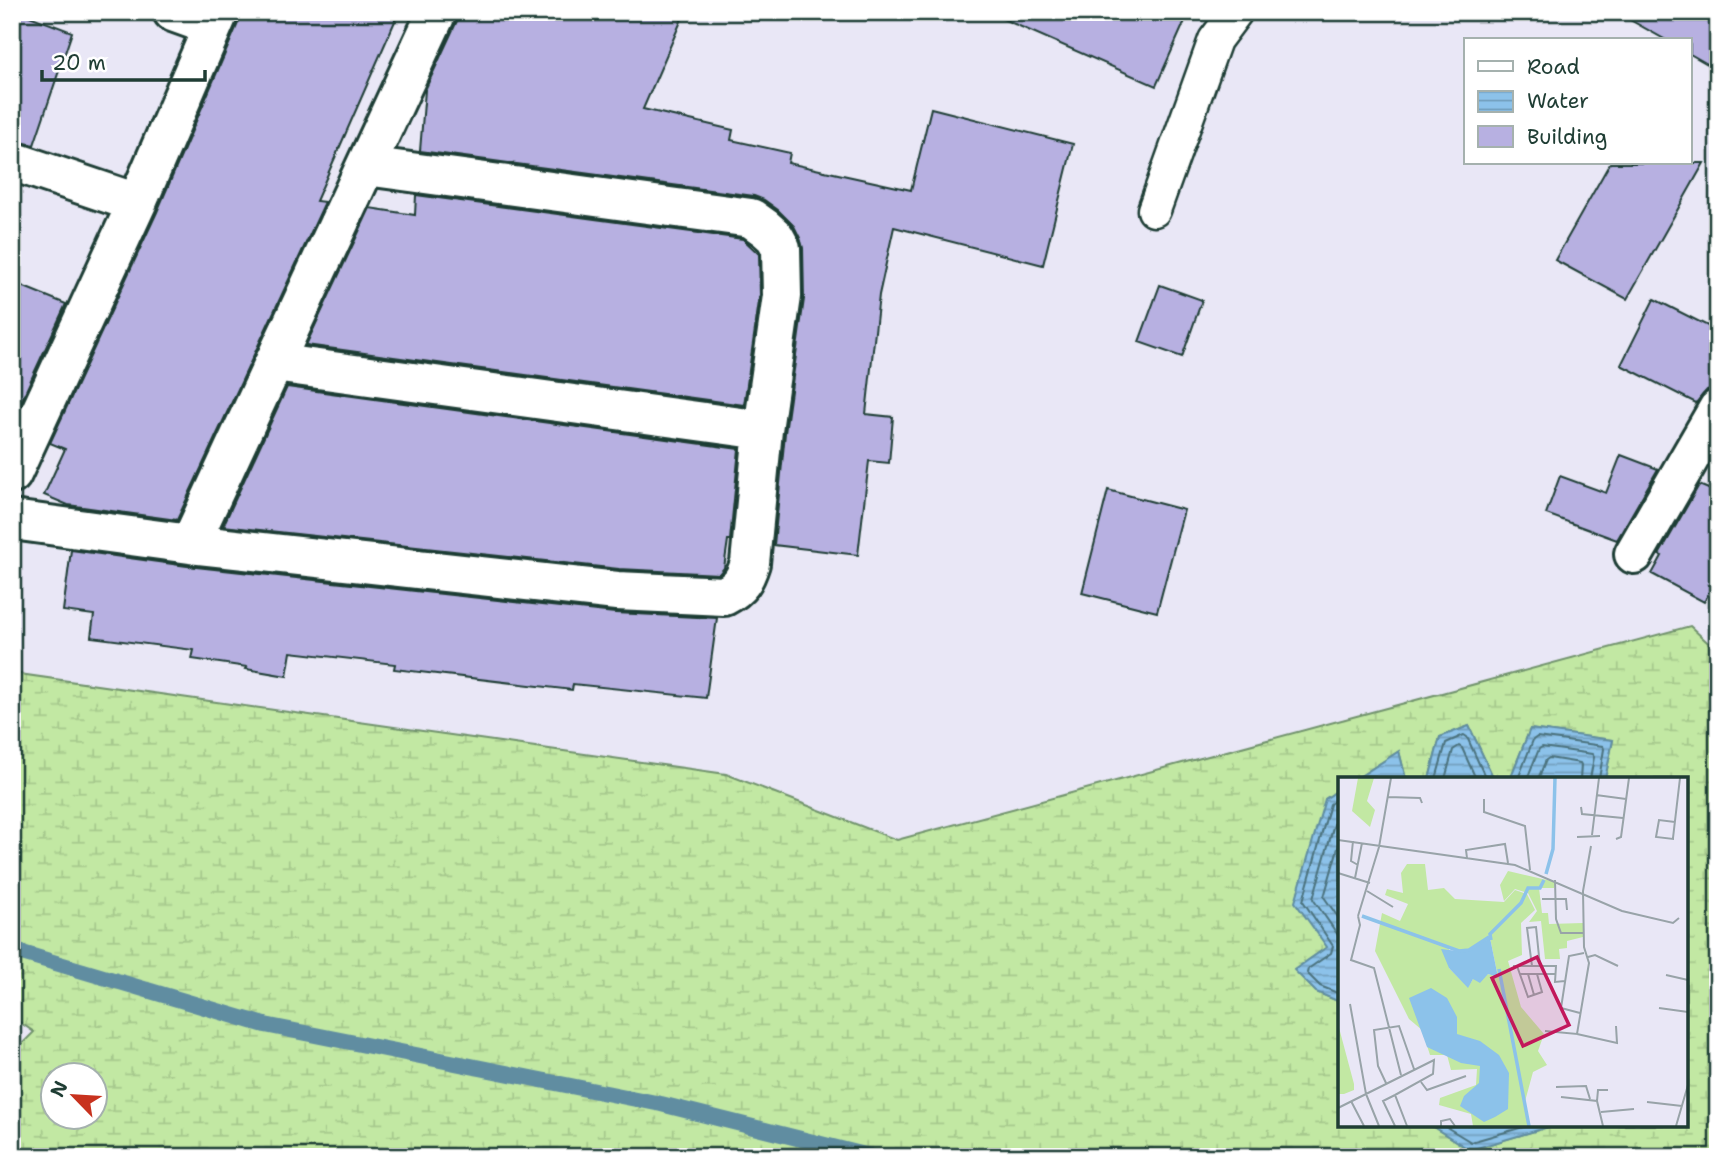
<svg xmlns="http://www.w3.org/2000/svg" width="1730" height="1169" font-family="'Shantell Sans',sans-serif">
<style>
.wetland{fill:url(#wetland-marsh);stroke:#70926c;stroke-width:2;fill-rule:evenodd}
.water{fill:url(#water-rules);stroke:#608da1;stroke-width:2}
.lines{fill:none;stroke-linecap:round;stroke-linejoin:round}
.shore{stroke:#4b727d;stroke-width:2}
.stream{stroke:#608da1;stroke-width:16}
.building{fill:#b7b0e1;stroke:#1f3d34;stroke-width:2}
.service-casing{stroke:#1f3d34;stroke-width:37}
.minor-casing{stroke:#1f3d34;stroke-width:44}
.service{stroke:#fff;stroke-width:32}
.minor{stroke:#fff;stroke-width:38}
.inset-river{fill:none;stroke:#8cc2ea;stroke-width:3.5}
.inset-road{fill:none;stroke:#98a3a8;stroke-width:2}
.view{fill:#c2185b;fill-opacity:0.15;stroke:#c2185b;stroke-width:3.5}
.inset-edge{fill:none;stroke:#1f3d34;stroke-width:3.5}
</style>
<defs>
<pattern id="wetland-marsh" width="20" height="14" patternUnits="userSpaceOnUse" patternTransform="scale(1.75)"><rect width="20" height="14" fill="#c2e8a3"/><path d="M1 5h8M5 5V1M11 12h8M15 12V8" fill="none" stroke="#a6c88d"/></pattern>
<pattern id="water-rules" width="6" height="5" patternUnits="userSpaceOnUse" patternTransform="scale(1.75)"><rect width="6" height="5" fill="#8cc2ea"/><path d="M0 2.5h6" fill="none" stroke="#729fbe"/></pattern>
</defs>
<rect width="100%" height="100%" fill="#e9e7f6"/>
<filter id="ink" filterUnits="userSpaceOnUse"><feTurbulence type="fractalNoise" baseFrequency=".0143" numOctaves="2"/><feDisplacementMap in="SourceGraphic" scale="14" xChannelSelector="R" yChannelSelector="G"/><feConvolveMatrix kernelMatrix="1 2 1 2 8 2 1 2 1" color-interpolation-filters="sRGB"/></filter>
<g filter="url(#ink)">
<path class="wetland" d="M1690 626 1718 652V1157H12V1054L34 1032 12 1017V673L726 774 897 840ZM1469 726 1494 779H1510L1530 729 1613 740 1605 779H1686V1125H1555L1470 1150 1430 1125H1340V1002L1316 992 1295 970 1327 947 1325 799 1340 789V779H1356L1399 751 1406 779H1429L1440 737ZM52 1074H94V1116H52Z"/>
<path class="water" d="M1469 726 1494 779H1429L1440 737Z
M1530 729 1613 740 1605 779H1510Z
M1399 751 1406 779H1356Z
M1340 789V1002L1316 992 1294 970 1327 947 1295 902 1325 799Z
M1430 1125H1555L1470 1150Z"/>
<g class="lines">
<path class="shore" d="M1436 779 1446 743 1464 735 1467 737 1486 779
M1445 779 1453 750 1459 746 1462 748 1476 779
M1518 779 1533 740 1537 737 1603 746 1604 749 1599 779
M1527 779 1539 749 1542 747 1592 754 1594 757 1590 779
M1538 779 1546 760 1549 758 1580 763 1581 765 1580 779
M1340 797 1330 804 1303 901 1333 946 1331 953 1308 969 1307 973 1320 986 1340 994
M1340 808 1338 810 1313 899 1340 938
M1340 841 1324 897 1340 920
M1443 1125 1471 1142 1530 1125"/>
<path class="stream" d="M12 950 265 1025 661 1104 873 1157"/>
</g>
<path class="building" d="M12 12H19L72 32 34 145 12 140Z
M240 12H399L316 201 325 202 177 520 68 505 44 495 65 449 50 443 157 212 239 21Z
M458 12H685L643 109 733 130 731 140 790 153 788 163 911 190 931 108 1073 144 1043 265 894 227 879 295 866 414 893 417 889 463 869 461 858 555 774 545 785 433 804 299 803 248 800 238 794 226 778 210 764 200 754 196 420 151 425 90 457 21Z
M987 12H1189L1156 86Z
M1616 12H1718V70L1690 54V40H1666Z
M1610 163H1704L1627 299 1555 260Z
M416 195 743 239 759 254 760 295 744 405 306 345 370 208 415 215Z
M12 282 66 304 12 421Z
M1160 285 1202 300 1182 357 1139 342Z
M1654 299 1718 331V387L1707 390 1696 403 1621 365Z
M287 387 739 449 730 540H728L724 568 719 574 619 569 223 526Z
M1621 455 1658 469 1617 540 1546 514 1560 476 1606 493Z
M1699 485 1718 493V578L1704 602 1652 574 1662 556 1659 555Z
M1108 490 1184 510 1157 612 1082 593Z
M71 550 187 566 615 613 717 618 706 698 573 684 572 690 394 669 395 664 291 652 287 676 246 669 247 667 192 659 194 650 91 637 94 615 63 611Z"/>
<g class="lines">
<g class="service-casing">
<path id="service" d="M1154 210 1215 40 1236 12"/>
</g>
<g class="minor-casing">
<path id="minor" d="M173 12 212 26
M12 161 137 203
M274 363 763 430
M12 474 137 203 219 12
M12 520 190 544 617 591 724 596C740 588 745 579 750 563L763 430 782 296 781 248 775 237 765 228 751 218 366 166
M190 544 437 12
M1634 554 1718 409"/>
</g>
<use href="#service" class="service"/>
<use href="#minor" class="minor"/>
</g>
</g>
<g transform="translate(1338 777)">
<rect width="350" height="350" fill="#e9e7f6"/>
<path d="M170 94 218 105 216 111H201L204 136H210L211 147 245 146V160L229 164V171L221 172 222 182H207L203 144 191 145 199 134 190 116 177 112 166 124 162 108Z" fill="#c2e8a3"/>
<path d="M20 1H36L29 24 37 33 32 50 14 34ZM0 247 16 307V313L6 317H0Z" fill="#c2e8a3"/>
<path d="M69 87H87L90 113 106 111 117 122 166 125 177 113 189 117 197 133 183 146 184 178 170 184 183 230 206 257 200 274 209 288 195 295 186 328 190 349H135L133 337 101 328 102 321 138 308 139 292 113 293 109 278H92L84 253 71 242 37 174 44 136 62 144 70 127 47 118 49 112 65 116 63 96ZM152 161 160 200 150 197 135 202 130 210 111 191V170L128 175Z" fill="#c2e8a3" fill-rule="evenodd"/>
<path d="M152 161 160 200 150 197 142 206 135 202 130 211 111 191 103 172 128 175ZM93 211 109 221 119 240V257L142 264 161 278 171 296 170 332 157 340 146 345 122 329 126 319 141 306 142 289 123 286 89 270 71 221Z" fill="#8cc2ea"/>
<path class="inset-river" d="M208 97 215 72 217 1M24 139 121 174 131 173 151 160M153 163 152 157 183 126 190 111H202L206 103M161 192 191 349"/>
<path class="inset-road" d="M258 18 288 22M50 20 82 21 84 26M146 22V35L187 49 192 93M243 30 244 37 285 41M337 45 321 43 318 60 335 62V61L342 1M254 58 261 1M239 60 262 59M278 62 283 60 291 1M0 63 177 88 284 134 335 146 341 141M15 64 13 84 20 88M129 81 128 73 167 67 170 86M0 96 32 106M17 101 24 66M217 103 218 142 223 156H246M29 114 55 130M204 122H228L229 133M20 139 22 148 13 183 36 191 63 298M20 139 41 70 53 1M250 180 257 178 280 189M175 189H218L217 205 227 204M179 189 190 220 204 215 199 197M194 189 189 151 198 150 202 189M181 197H218M190 197 196 218M328 198 350 203M12 227 28 317 41 349M321 231 350 235M242 236 223 231 231 179 246 176M207 254 239 257 251 186 246 170 245 114 253 69M239 257 279 266 278 249M83 305 89 313 128 299M48 306 40 289 36 253 61 249 76 292M218 310 248 309 252 322M223 320 259 324 265 349M13 324 26 349M259 324 260 313H270M309 325 344 329M0 331 96 283 95 297 57 318M263 335 296 332M57 349 45 324 57 318 69 349M103 349V344L112 342 117 349M338 349 350 308"/>
<path class="view" d="M199 180 231 248 185 269 154 201Z"/>
<rect width="350" height="350" class="inset-edge"/>
</g>
<rect width="1730" height="1169" fill="none" stroke="#fff" stroke-width="42"/>
<rect x="21" y="21" width="1688" height="1127" fill="none" stroke="#1f3d34" stroke-width="2.5" filter="url(#ink)"/>
<rect x="1464" y="38" width="228" height="126" fill="#ffffff" stroke="#a5b1ae" stroke-width="2"/>
<rect x="1478" y="61" width="35" height="10" fill="#ffffff" stroke="#a5b1ae" stroke-width="2"/>
<text x="1527" y="74" font-size="21" fill="#1f3d34">Road</text>
<rect x="1478" y="91" width="35" height="21" fill="url(#water-rules)" stroke="#a5b1ae" stroke-width="2"/>
<text x="1527" y="108" font-size="21" fill="#1f3d34">Water</text>
<rect x="1478" y="126" width="35" height="21" fill="#b7b0e1" stroke="#a5b1ae" stroke-width="2"/>
<text x="1527" y="144" font-size="21" fill="#1f3d34">Building</text>
<g transform="translate(74 1096) rotate(295)"><circle r="33" fill="#ffffff" stroke="#a5b1ae" stroke-width="2"/>
<path d="M0-5L12 26L0 18L-12 26Z" fill="#c8321e"/>
<text y="-10" font-size="19" font-weight="bold" text-anchor="middle" fill="#1f3d34">N</text>
</g>
<path d="M42 70v10h163v-10" fill="none" stroke="#1f3d34" stroke-width="3.5"/>
<text x="52" y="70" font-size="21" fill="#1f3d34" stroke="#ffffff" stroke-width="5" paint-order="stroke">20 m</text>
</svg>
